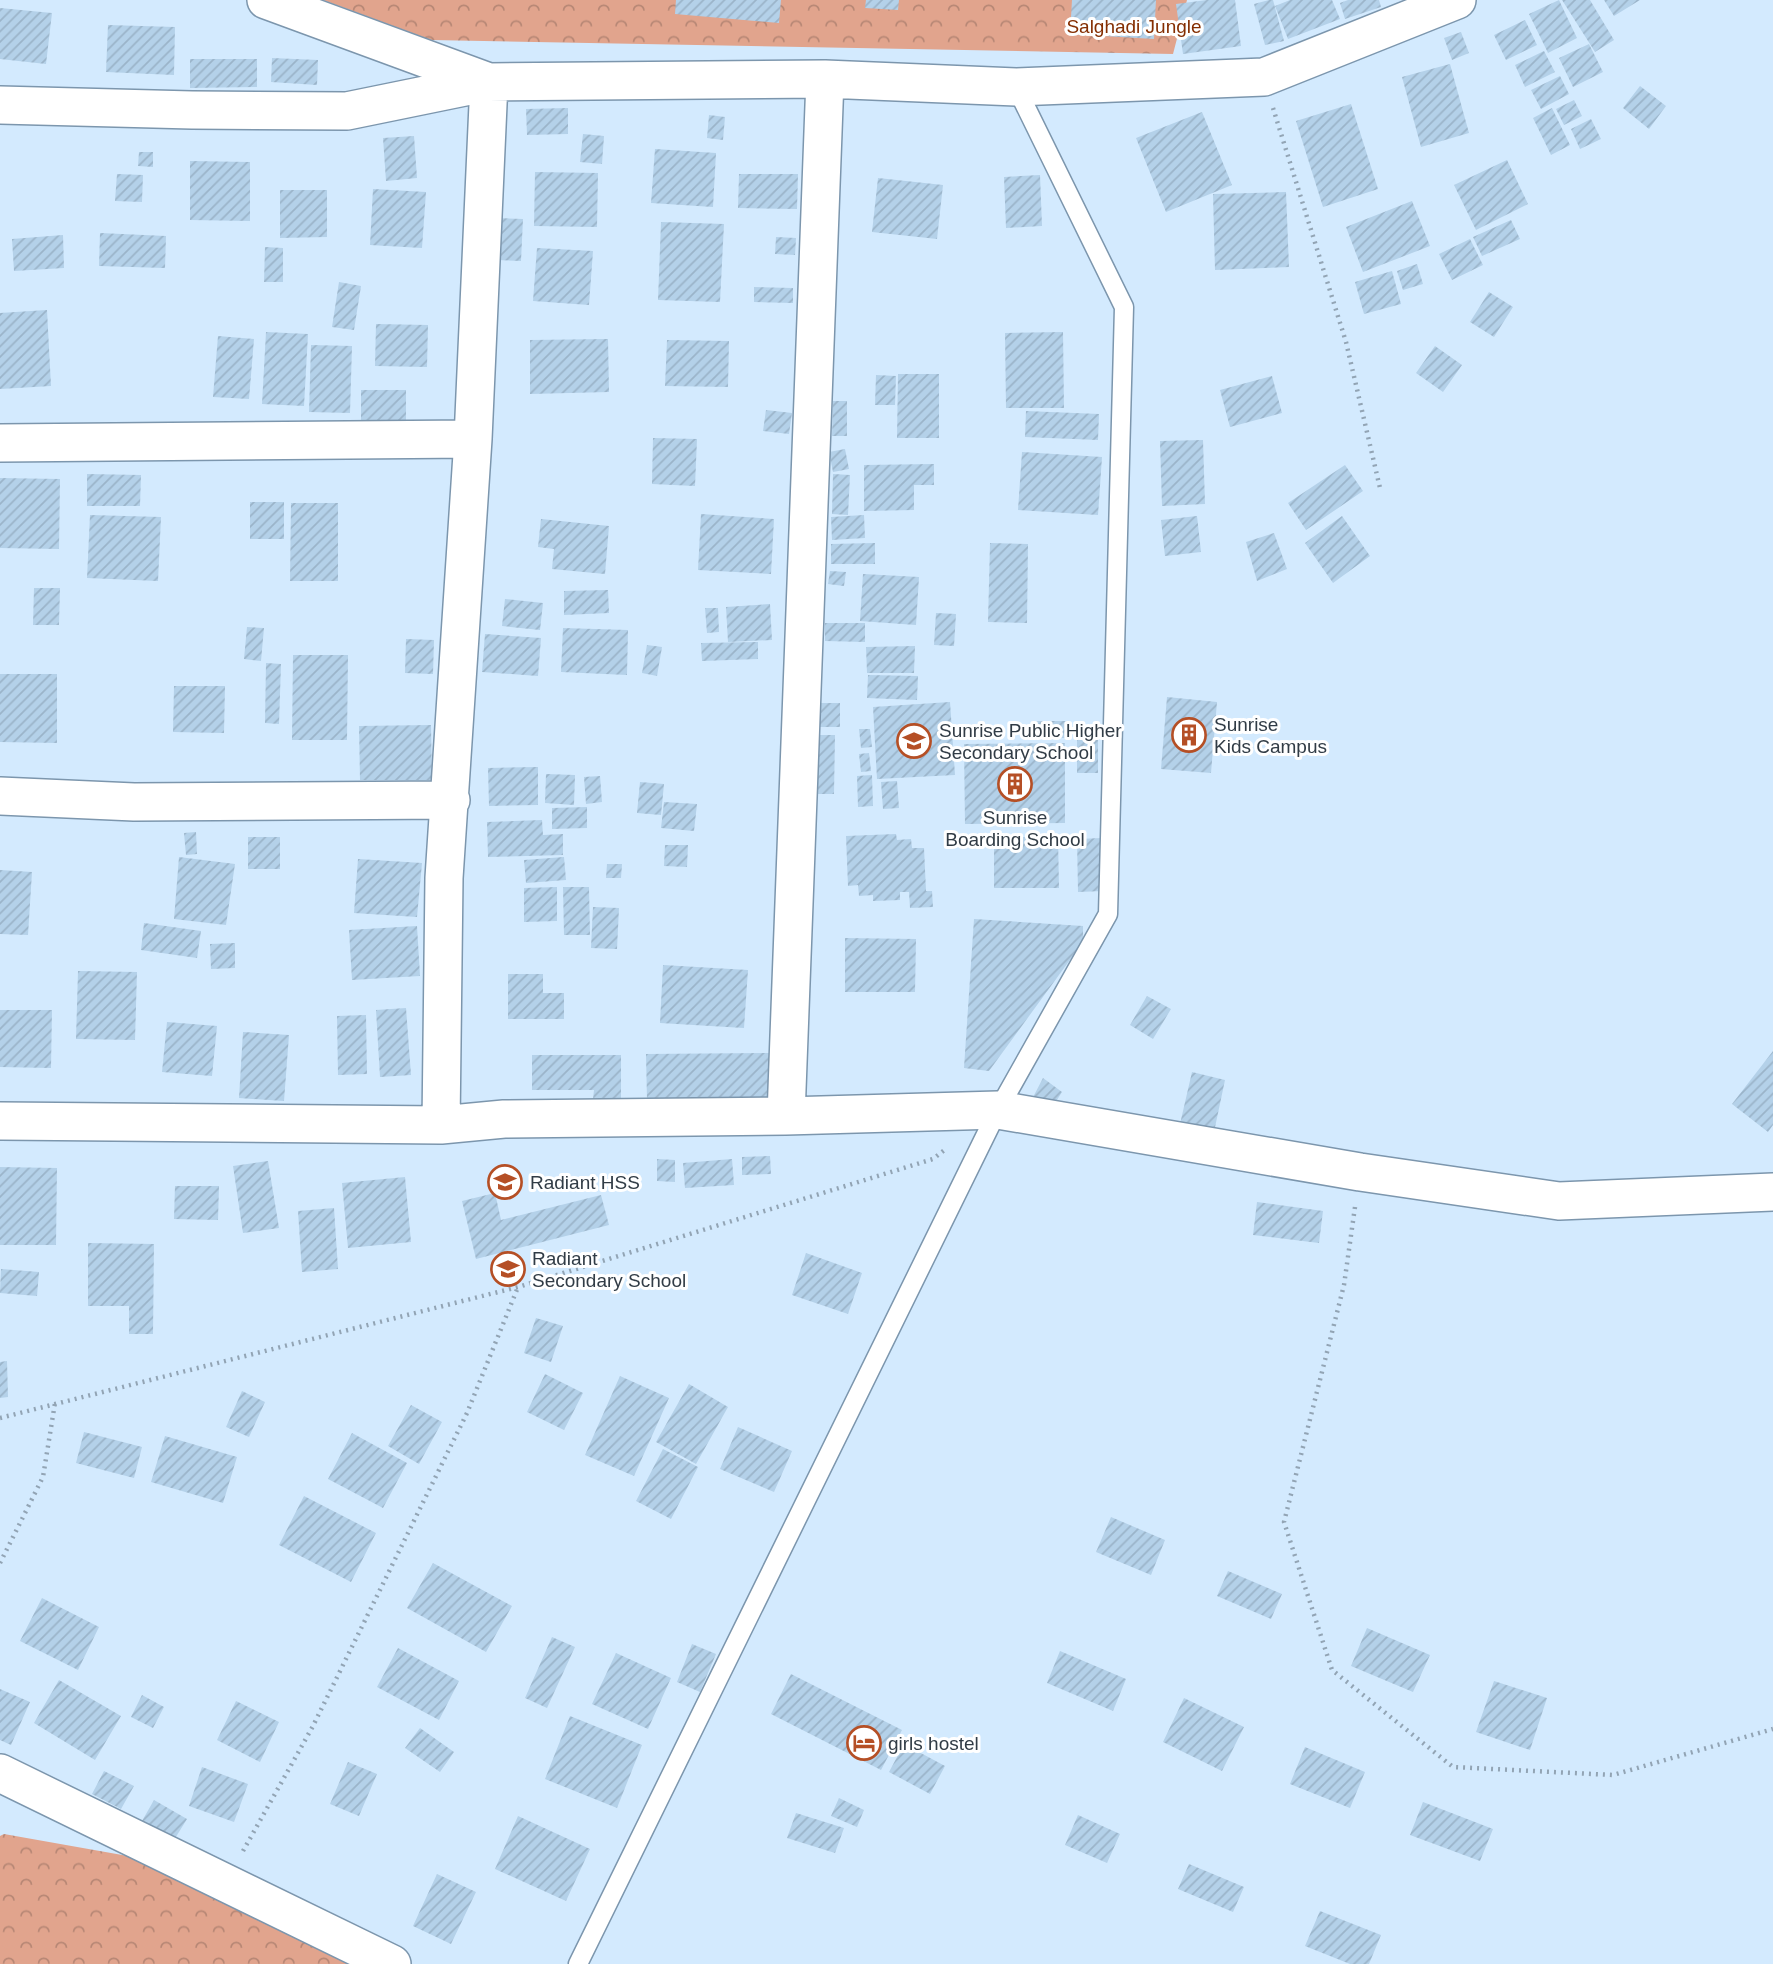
<svg xmlns="http://www.w3.org/2000/svg" width="1773" height="1964" font-family="Arial,sans-serif">
<style>
.forest{fill:url(#forest-crowns)}
.building{fill:url(#building-hatch)}
.lines{fill:none;stroke-linecap:round;stroke-linejoin:round}
.lane-casing{stroke:#7c96ad;stroke-width:21}
.street-casing{stroke:#7c96ad;stroke-width:40}
.path{stroke:#92a4b4;stroke-width:4.5;stroke-dasharray:2 5;stroke-linecap:butt}
.lane{stroke:#fff;stroke-width:18}
.street{stroke:#fff;stroke-width:37}
.labels{text-anchor:middle;dominant-baseline:central;stroke-width:6;stroke-linejoin:round;paint-order:stroke}
.park-label{font-size:19px;fill:#842e02;stroke:#fff}
.poi-label{font-size:19px;fill:#313c46;stroke:#fff;text-anchor:start}
</style>
<defs>
<pattern id="forest-crowns" width="20" height="18" patternUnits="userSpaceOnUse" patternTransform="scale(1.75)"><rect width="20" height="18" fill="#e1a48d"/><path d="M2 6a3 3 0 1 1 6 0M12 15a3 3 0 1 1 6 0" fill="none" stroke="#b78775"/></pattern>
<pattern id="building-hatch" width="6" height="6" patternUnits="userSpaceOnUse" patternTransform="scale(1.75)"><rect width="6" height="6" fill="#b4d1e9"/><path d="M-1 1l2-2M0 6l6-6M5 7l2-2" fill="none" stroke="#9bb4c9"/></pattern>
</defs>
<rect width="100%" height="100%" fill="#d3eafe"/>
<path class="forest" d="M323 0H1187L1173 54 431 40Z
M4 1834 156 1861 362 1964H0V1836Z"/>
<path class="building" d="M676 0H781L779 23 675 14Z
M866 0H899L898 10 865 8Z
M1072 0H1156L1154 39 1070 34Z
M1207 0H1235L1241 46 1183 54 1176 4Z
M1269 0H1273L1284 41 1265 45 1254 4Z
M1290 0H1332L1340 19 1288 39 1275 6Z
M1348 0H1379L1381 7 1345 19 1340 3Z
M1559 0 1577 38 1548 53 1529 14Z
M1562 0H1590L1614 40 1595 52Z
M1604 0H1640L1614 16Z
M0 8 52 13 46 64 0 59Z
M1525 20 1537 45 1506 60 1494 35Z
M108 25 175 27 174 75 106 72Z
M1461 32 1469 53 1452 60 1444 38Z
M1589 44 1603 72 1573 87 1559 58Z
M1544 51 1555 72 1525 87 1515 65Z
M272 58 318 60 317 85 271 82Z
M190 59H257V87L190 88Z
M1450 64 1469 133 1421 147 1402 77Z
M1560 76 1569 94 1541 109 1531 90Z
M1640 86 1666 106 1649 129 1623 108Z
M1574 100 1582 116 1564 125 1556 109Z
M1351 104 1378 189 1323 207 1296 121Z
M568 108V134L527 135 526 109Z
M1552 108 1570 145 1551 155 1533 118Z
M1202 112 1232 185 1166 212 1136 138Z
M709 115 725 117 723 140 707 138Z
M1591 119 1601 139 1580 149 1571 129Z
M583 134 604 136 602 164 580 162Z
M414 136 417 178 386 181 383 138Z
M655 149 716 153 713 207 651 203Z
M139 152H153V167L138 166Z
M1507 160 1528 204 1476 230 1454 185Z
M190 161 250 162V221L190 220Z
M535 172 598 173 597 227 534 226Z
M117 174 143 175 142 202 115 201Z
M739 174H798L797 209 738 208Z
M1040 175 1042 226 1006 228 1004 177Z
M878 178 943 185 937 239 872 232Z
M373 189 426 192 422 248 370 245Z
M280 190H327V237L280 238Z
M1286 192 1289 267 1215 270 1213 194Z
M1412 201 1430 246 1363 272 1346 227Z
M498 218 523 219 521 261 496 260Z
M1511 220 1520 239 1482 256 1473 237Z
M661 222 724 224 720 302 658 300Z
M100 233 166 236 165 268 99 266Z
M63 235 64 268 14 271 12 239Z
M776 237 796 238 795 255 775 254Z
M1470 239 1483 265 1452 280 1439 254Z
M265 247 283 248V282H264Z
M537 248 593 251 589 305 533 301Z
M1417 264 1423 284 1403 290 1397 271Z
M1392 271 1401 304 1364 314 1355 282Z
M339 282 361 286 354 330 332 327Z
M754 287 793 288V303L754 302Z
M1489 292 1513 307 1494 337 1470 322Z
M47 310 51 386 0 389V313Z
M376 324 428 325 427 367 375 366Z
M266 332 308 334 304 406 262 404Z
M1063 332 1064 408H1006L1005 333Z
M218 336 254 339 249 399 213 397Z
M608 339 609 392 530 394V340Z
M667 340 729 341 728 387 665 386Z
M311 345 352 346 350 413 309 412Z
M1435 346 1462 365 1443 392 1416 373Z
M898 374H939V438H897Z
M876 375 896 376 895 405H875Z
M1272 376 1282 413 1230 427 1220 390Z
M361 390H406V427L361 426Z
M833 401H847V436H832Z
M766 410 792 413 789 434 763 431Z
M1026 411 1099 414 1098 440 1025 437Z
M653 438 697 439 695 486 652 484Z
M1203 440 1205 504 1162 506 1160 441Z
M845 449 849 469 833 472 829 452Z
M1022 452 1102 457 1098 515 1018 510Z
M934 464V485H914V510L864 511V465Z
M1345 465 1363 491 1306 530 1288 503Z
M87 474 141 475 140 506H87Z
M833 474 850 475 848 515 832 514Z
M0 478 60 479 59 549 0 548Z
M250 502H284V539H250Z
M291 503H338V581H290Z
M701 514 774 519 771 574 698 570Z
M90 515 161 517 158 581 87 578Z
M864 515 865 538 832 540 831 517Z
M1197 516 1201 552 1165 556 1161 520Z
M1342 516 1370 556 1333 583 1305 543Z
M541 519 609 526 605 574 552 569 554 549 538 547Z
M1274 533 1287 569 1257 581 1246 542Z
M875 543V564H831V544Z
M990 543 1028 544 1027 623 988 622Z
M830 571 846 572 844 586 828 584Z
M863 574 919 577 916 625 860 621Z
M34 588H60L59 625H33Z
M608 590 609 613 564 615V591Z
M505 599 543 603 540 630 502 626Z
M770 604 772 640 728 642 726 607Z
M705 608H718L719 632 707 633Z
M936 613 956 614 954 646 934 645Z
M825 623H865V642L825 641Z
M247 627 264 628 261 661 244 659Z
M563 628 628 630 627 675 561 672Z
M485 634 541 638 538 676 482 672Z
M406 639 434 640 433 674 405 673Z
M758 642V659L702 661 701 643Z
M647 645 662 647 657 676 642 673Z
M915 646 914 673H867L866 647Z
M293 655H348L347 740H292Z
M266 663 281 664 279 724 265 723Z
M0 674H57V743L0 742Z
M868 675 918 676 917 700 867 698Z
M174 686H225L224 733 173 732Z
M1167 697 1217 702 1211 773 1161 769Z
M950 702 955 775 877 779 873 707Z
M820 703H840V727H820Z
M1033 721H1068V738H1034Z
M431 725 432 780H360L359 726Z
M859 729H870L872 747 861 748Z
M1098 734V773H1077V735Z
M817 735H835L834 794H816Z
M1065 743V823L965 824 964 744Z
M869 753 871 771 861 772 859 754Z
M538 767V805L489 806 488 768Z
M546 774 575 775 574 805 545 803Z
M872 775 873 806 858 807 857 776Z
M600 776 602 802 586 804 584 777Z
M897 781 899 808 883 809 881 782Z
M640 782 664 784 661 815 637 813Z
M664 802 697 804 694 831 661 828Z
M587 807V828L552 829V808Z
M542 820 543 835 563 834V855L488 857 487 822Z
M196 832 197 854 186 855 184 833Z
M896 834 897 840 911 839 912 848H924L926 891H932L933 907 910 908 909 892H900V900L873 901V895L859 896 858 885 848 886 846 836Z
M248 837H280V869H248Z
M994 837H1058L1059 888H994Z
M1102 838 1104 891 1078 892 1077 839Z
M665 845H688L687 867 664 866Z
M179 857 235 864 226 925 174 919Z
M564 857 566 880 526 883 524 860Z
M358 859 422 863 417 917 354 913Z
M607 864H622L621 878H606Z
M0 870 32 872 28 935 0 934Z
M557 887V921L524 922V888Z
M563 887H589L590 935H564Z
M593 907 619 908 617 949 591 948Z
M974 919 1083 926V942L989 1071 964 1068Z
M144 923 201 931 197 958 141 950Z
M417 926 420 976 352 980 349 930Z
M845 938 916 939 915 992H845Z
M235 943V968L211 969 210 944Z
M663 965 748 970 744 1028 660 1023Z
M78 971 137 972 135 1040 76 1039Z
M508 974H543V993H564V1019H508Z
M1147 996 1171 1009 1153 1039 1130 1025Z
M406 1008 411 1075 380 1077 376 1010Z
M0 1010H52L51 1068 0 1067Z
M366 1015 367 1074 338 1075 337 1016Z
M167 1022 217 1026 212 1076 162 1072Z
M243 1032 289 1035 284 1101 239 1098Z
M1773 1051V1125L1768 1132 1732 1104Z
M770 1053V1099L647 1100 646 1054Z
M532 1055H621V1098L593 1099 594 1090H532Z
M1192 1072 1225 1080 1214 1132 1180 1124Z
M1043 1078 1062 1092 1048 1114 1030 1103Z
M770 1156 771 1174 742 1175V1157Z
M657 1159 675 1160V1182L657 1181Z
M732 1159 734 1185 685 1188 683 1163Z
M268 1161 279 1228 243 1233 233 1166Z
M0 1167 57 1168 56 1245H0Z
M405 1177 411 1242 348 1248 342 1183Z
M175 1186H219L218 1220 174 1219Z
M495 1193 501 1220 601 1195 609 1225 476 1259 462 1201Z
M1257 1202 1323 1211 1319 1243 1253 1235Z
M334 1208 338 1269 302 1272 298 1211Z
M88 1243 154 1244 153 1334H129V1306H88Z
M806 1253 862 1273 848 1314 792 1295Z
M1 1269 39 1272 37 1296 0 1293Z
M536 1318 563 1326 551 1362 524 1353Z
M7 1361 8 1397 0 1398V1362Z
M545 1374 583 1393 564 1430 527 1412Z
M620 1376 669 1398 634 1476 585 1455Z
M689 1384 728 1407 696 1464 656 1442Z
M242 1391 265 1402 249 1437 226 1427Z
M411 1405 442 1422 419 1464 388 1446Z
M738 1427 792 1451 774 1492 720 1469Z
M84 1432 142 1447 134 1478 76 1463Z
M352 1433 407 1463 383 1508 328 1479Z
M165 1436 237 1457 223 1503 151 1482Z
M663 1449 698 1467 671 1519 636 1501Z
M304 1496 376 1533 351 1582 279 1545Z
M1111 1517 1165 1540 1151 1575 1096 1552Z
M433 1563 512 1606 486 1652 407 1608Z
M1228 1571 1282 1594 1271 1619 1217 1596Z
M42 1598 99 1627 78 1670 20 1641Z
M1367 1628 1430 1655 1413 1692 1351 1666Z
M552 1637 575 1647 547 1708 525 1698Z
M692 1644 716 1654 700 1692 677 1682Z
M398 1648 459 1681 439 1720 377 1687Z
M1060 1651 1126 1679 1113 1711 1047 1683Z
M616 1653 671 1678 648 1729 592 1704Z
M791 1674 902 1730 881 1770 771 1714Z
M59 1680 121 1716 95 1760 34 1723Z
M1494 1681 1547 1698 1530 1750 1476 1732Z
M0 1689 30 1702 11 1745 0 1740Z
M142 1695 164 1707 153 1728 131 1717Z
M1184 1698 1244 1727 1222 1771 1163 1742Z
M236 1701 279 1722 260 1762 217 1740Z
M570 1716 642 1745 617 1808 545 1779Z
M420 1728 454 1752 440 1772 405 1748Z
M904 1744 945 1766 930 1794 889 1772Z
M1305 1747 1365 1772 1350 1808 1290 1784Z
M348 1762 377 1774 359 1816 330 1804Z
M202 1767 248 1784 234 1822 189 1806Z
M104 1771 134 1786 121 1809 92 1794Z
M839 1798 864 1810 857 1827 831 1816Z
M154 1800 187 1819 174 1840 142 1821Z
M1423 1802 1493 1829 1480 1861 1410 1835Z
M796 1813 844 1828 835 1853 787 1838Z
M1078 1815 1120 1834 1107 1863 1065 1845Z
M518 1816 590 1849 566 1901 495 1869Z
M1189 1864 1244 1887 1233 1912 1178 1889Z
M437 1874 476 1892 451 1944 413 1926Z
M1320 1911 1381 1935 1369 1964H1350L1305 1946Z"/>
<g class="lines">
<g class="lane-casing">
<path id="lane" d="M578 1964 998 1110 1108 914 1124 307 1016 87"/>
</g>
<g class="street-casing">
<path id="street" d="M266 0 489 82 825 79 1016 87 1264 77 1457 0
M0 105 192 110 347 111 489 82 473 439 444 878 441 1125
M0 443 473 439
M0 796 134 802 451 800
M786 1116 825 79
M0 1121 441 1125 504 1119 786 1116 998 1110 1360 1172 1559 1201 1773 1192
M0 1773 392 1964"/>
</g>
<path class="path" d="M1273 108 1346 342 1380 488
M1355 1207 1344 1285 1284 1522 1332 1670 1453 1767 1613 1775 1773 1729
M0 1418 518 1287 933 1159 947 1148
M0 1563 43 1477 55 1403
M243 1851 313 1726 467 1413 518 1287"/>
<use href="#lane" class="lane"/>
<use href="#street" class="street"/>
</g>
<defs>
<g id="building-ring" transform="scale(1.75)"><circle r="9.5" fill="#fff" stroke="#b54f25" stroke-width="1.5"/><path d="M-4-6H4V6H1V3H-1V6H-4ZM-2.5-4.3h1.7v1.8h-1.7ZM.8-4.3h1.7v1.8H.8ZM-2.5-1h1.7V.8h-1.7ZM.8-1h1.7V.8H.8Z" fill="#b54f25"/></g>
<g id="school-ring" transform="scale(1.75)"><circle r="9.5" fill="#fff" stroke="#b54f25" stroke-width="1.5"/><path d="M0-5L7-2L0 1L-7-2ZM-4 1L0 2.5L4 1V4Q0 6-4 4Z" fill="#b54f25"/></g>
<g id="hotel-ring" transform="scale(1.75)"><circle r="9.5" fill="#fff" stroke="#b54f25" stroke-width="1.5"/><path d="M-6-4.5h1.5V1H6V5H4.5V3h-9V5H-6ZM-4 0a1.8 1.8 0 1 1 3.6 0ZM.5 0V-2.5h3Q6-2.5 6 0Z" fill="#b54f25"/></g>
</defs>
<g fill-rule="evenodd">
<use href="#building-ring" x="1189" y="735"/>
<use href="#school-ring" x="914" y="741"/>
<use href="#building-ring" x="1015" y="784"/>
<use href="#school-ring" x="505" y="1182"/>
<use href="#school-ring" x="508" y="1269"/>
<use href="#hotel-ring" x="864" y="1743"/>
</g>
<g class="labels">
<g class="park-label">
<text x="1134" y="26">Salghadi Jungle</text>
</g>
<g class="poi-label">
<text x="1214" y="724">Sunrise<tspan x="1214" dy="22">Kids Campus</tspan></text>
<text x="939" y="730">Sunrise Public Higher<tspan x="939" dy="22">Secondary School</tspan></text>
<text x="1015" y="817" text-anchor="middle">Sunrise<tspan x="1015" dy="22">Boarding School</tspan></text>
<text x="530" y="1182">Radiant HSS</text>
<text x="532" y="1258">Radiant<tspan x="532" dy="22">Secondary School</tspan></text>
<text x="888" y="1743">girls hostel</text>
</g>
</g>
</svg>
